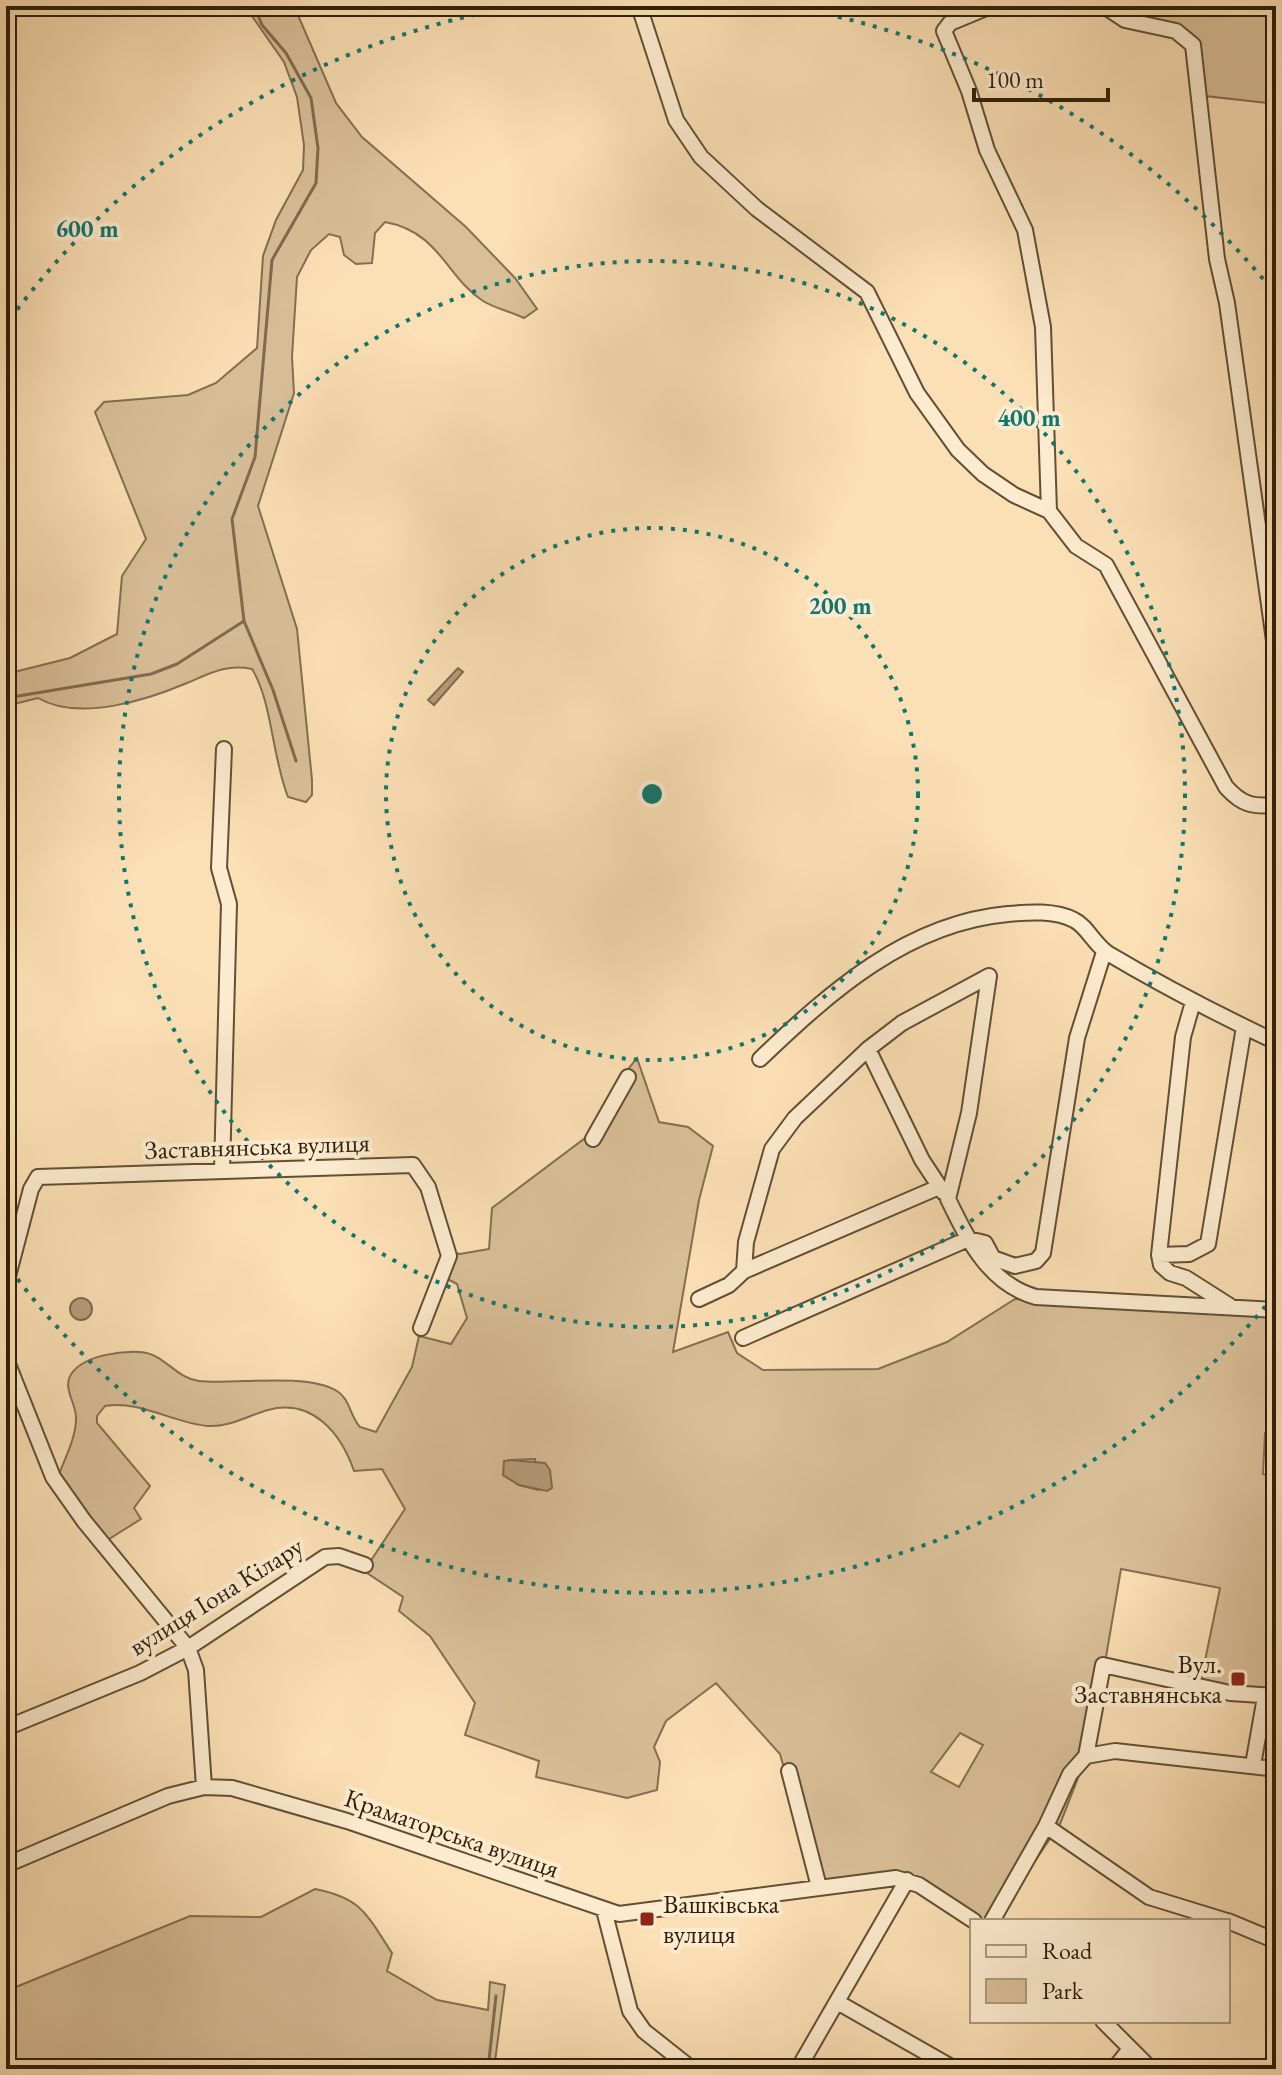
<svg xmlns="http://www.w3.org/2000/svg" width="1282" height="2075" font-family="'EB Garamond',serif">
<style>
.green{fill:#d9bf98;stroke:#846f51;stroke-width:2;fill-rule:evenodd}
.water{fill:#b69e7b;stroke:#806b4e;stroke-width:2}
.lines{fill:none;stroke-linecap:round;stroke-linejoin:round}
.stream{stroke:#806b4e;stroke-width:3}
.minor-casing{stroke:#624f35;stroke-width:18}
.minor{stroke:#fdebcf;stroke-width:14}
.ring{fill:none;stroke:#0f766e;stroke-width:4;stroke-dasharray:4 8}
.poi-dot{fill:#8f2418;stroke:#fdebcf;stroke-width:3}
.labels{text-anchor:middle;dominant-baseline:central;stroke-width:8;stroke-linejoin:round;paint-order:stroke}
.street-label{font-size:26px;fill:#2f1f0a;stroke:#fdebcf}
.poi-label{font-size:26px;fill:#2f1f0a;stroke:#fdebcf;text-anchor:end}
.centre{fill:#0f766e;stroke:#fdebcf;stroke-width:4}
.ring-label{font-size:24px;text-anchor:middle;font-weight:bold;fill:#0f766e;stroke:#fdebcf;stroke-width:8;stroke-linejoin:round;paint-order:stroke}
</style>
<rect width="100%" height="100%" fill="#fce0b5"/>
<filter id="stains"><feTurbulence type="fractalNoise" baseFrequency=".0025" numOctaves="4"/><feColorMatrix values="0 0 0 0 .2 0 0 0 0 .09 0 0 0 0 .02 0 0 0 .5 -.17"/></filter>
<radialGradient id="worn" r=".72"><stop offset=".6" stop-color="#630" stop-opacity="0"/><stop offset="1" stop-color="#630" stop-opacity=".3"/></radialGradient>
<path class="green" d="M245 6H294L336 103 362 137 466 227 515 278 537 309 524 318C512 312 494 308 483 301 446 277 440 232 385 222L375 233 372 263 356 264 344 255 340 237 329 234 311 250 297 277 292 357 294 393 258 506 297 629 312 780V795L306 802 288 797C272 757 272 701 252 669 226 664 211 673 187 683 147 700 79 722 38 698L6 706V674L70 658 117 634 122 576 146 539 95 412 104 402 188 395 216 383 257 348 263 256 276 220 303 170 304 145 297 97 284 62Z
M1094 6H1276V104L1205 96 1197 50 1179 38 1122 23Z
M637 1058 659 1122 688 1127 713 1146 699 1200 673 1352 728 1332 737 1353 763 1370 878 1369 947 1342 1015 1299 1276 1315V1434L1265 1433 1263 1474 1276 1475V1698L1200 1685 1220 1588 1121 1569 1091 1745 1060 1824 994 1921H974L896 1880 818 1888 780 1754 716 1683 666 1721 654 1747 660 1762 657 1790 627 1798 536 1777 539 1761 465 1735 475 1703 430 1636 399 1611 403 1597 364 1571 405 1509 382 1469 354 1471C341 1433 312 1398 268 1410 247 1416 230 1427 208 1426 173 1423 140 1400 105 1406L97 1416V1423L150 1486 134 1508 141 1519 106 1541 58 1477C64 1460 76 1438 76 1419 77 1404 61 1387 72 1373 85 1355 121 1351 140 1352 164 1353 175 1378 199 1381 235 1385 307 1372 337 1391 350 1399 350 1416 360 1427L376 1432 412 1367 419 1336 451 1344 467 1318 457 1284 438 1274 447 1251 460 1254 489 1249 492 1208 593 1132 621 1078ZM535 1459 538 1490 519 1485 503 1475 510 1460ZM960 1733 983 1745 959 1787 931 1772Z
M315 1889C362 1898 367 1915 392 1953L387 1971 437 2000 488 2010 490 1982 505 1985 494 2069H6V1991L190 1916 261 1917Z"/>
<path class="water" d="M458 668 463 672 434 705 428 700Z
M70 1309a11 11 0 1 1 22 0a11 11 0 1 1-22 0Z
M510 1460 545 1463 550 1470 552 1488 547 1491 519 1485 503 1475 504 1461Z"/>
<g class="lines">
<path class="stream" d="M254 6 262 25 286 53 311 98 318 148 316 183 272 260 255 457 232 519 244 621 273 690 296 761
M6 698 151 674 177 664 244 621
M488 2069 496 1996"/>
<g class="minor-casing">
<path id="minor" d="M639 6 676 120 701 157 757 209 867 292 917 393 958 450 983 474 1014 495 1049 511 1076 546 1106 565 1226 787C1242 805 1253 807 1276 805
M991 6 950 23 944 31 969 91 987 150 1025 230 1043 327 1049 511
M1104 6 1125 20 1176 31 1193 45 1217 259 1227 303 1276 655
M989 976 969 1113 948 1199C968 1240 989 1284 1036 1297L1276 1310
M1193 1002 1183 1037 1159 1255 1161 1265 1170 1273 1186 1278 1230 1306
M868 1049 922 1160 943 1192
M760 1059C830 992 907 923 1008 914 1029 912 1055 910 1074 920 1087 926 1095 946 1109 954 1163 986 1219 1015 1276 1042
M593 1139 628 1077
M222 1170 229 904 219 868 224 749
M1159 1255 1189 1254 1208 1244 1244 1027
M744 1271 939 1187
M6 1284 31 1189 38 1177 413 1165 428 1187 449 1256 421 1328
M699 1299 729 1285 744 1271 746 1242 772 1149 795 1118 868 1049 902 1023 989 976
M743 1338 968 1239 985 1243 993 1258 1015 1266 1036 1261 1043 1253 1077 1038 1104 952
M6 1359 53 1477 84 1521 188 1648 196 1670 204 1787
M6 1728 140 1673 188 1648 325 1557 339 1556 365 1565
M1086 1756 1103 1665 1230 1693 1276 1696
M1253 1765 1265 1697
M789 1771 819 1887
M1046 1826 1149 1897 1227 1921
M6 1865 168 1796 204 1787 232 1788 347 1821 619 1914 896 1878 919 1885 974 1921
M604 1910 630 2011 644 2031 692 2069
M992 1921 1046 1826 1070 1774 1086 1756 1115 1751 1276 1769
M1228 1921 1276 1941
M839 2003 955 2069
M1103 2021 1151 2069
M798 2069 907 1880
M1114 2069 1129 2050"/>
</g>
<use href="#minor" class="minor"/>
</g>
<g class="ring">
<circle cx="652" cy="794" r="266"/>
<circle cx="652" cy="794" r="533"/>
<path d="M1273 1297A799 799 0 0 1 10 1269M10 319A799 799 0 0 1 513 7M791 7A799 799 0 0 1 1273 291"/>
</g>
<g class="poi-dot">
<rect x="1230" y="1671" width="16" height="16" rx="4"/>
<rect x="639" y="1911" width="16" height="16" rx="4"/>
</g>
<g class="labels">
<g class="street-label">
<text transform="translate(257 1146) rotate(-2)">Заставнянська вулиця</text>
<text transform="translate(216 1596) rotate(-32)">вулиця Іона Кілару</text>
<text transform="translate(452 1833) rotate(19)">Краматорська вулиця</text>
</g>
<g class="poi-label">
<text x="1222" y="1664">Вул.<tspan x="1222" dy="30">Заставнянська</tspan></text>
<text x="663" y="1904" text-anchor="start">Вашківська<tspan x="663" dy="30">вулиця</tspan></text>
</g>
</g>
<circle cx="652" cy="794" r="12" class="centre"/>
<g class="ring-label">
<text x="87" y="237">600 m</text>
<text x="1029" y="426">400 m</text>
<text x="840" y="614">200 m</text>
</g>
<rect width="1282" height="2075" fill="none" stroke="#fce0b5" stroke-width="32"/>
<rect x="8" y="8" width="1266" height="2059" fill="none" stroke="#2f1f0a" stroke-width="4"/>
<rect x="16" y="16" width="1250" height="2043" fill="none" stroke="#2f1f0a" stroke-width="2"/>
<rect x="970" y="1919" width="260" height="104" fill="#fdebcf" stroke="#ab9980" stroke-width="2"/>
<rect x="986" y="1945" width="40" height="12" fill="#fdebcf" stroke="#ab9980" stroke-width="2"/>
<text x="1042" y="1959" font-size="24" fill="#2f1f0a">Road</text>
<rect x="986" y="1979" width="40" height="24" fill="#d9bf98" stroke="#ab9980" stroke-width="2"/>
<text x="1042" y="1999" font-size="24" fill="#2f1f0a">Park</text>
<path d="M974 88v12h134v-12" fill="none" stroke="#2f1f0a" stroke-width="4"/>
<text x="986" y="88" font-size="24" fill="#2f1f0a" stroke="#fdebcf" stroke-width="6" paint-order="stroke">100 m</text>
<rect width="100%" height="100%" filter="url(#stains)"/>
<rect width="100%" height="100%" fill="url(#worn)"/>
</svg>
